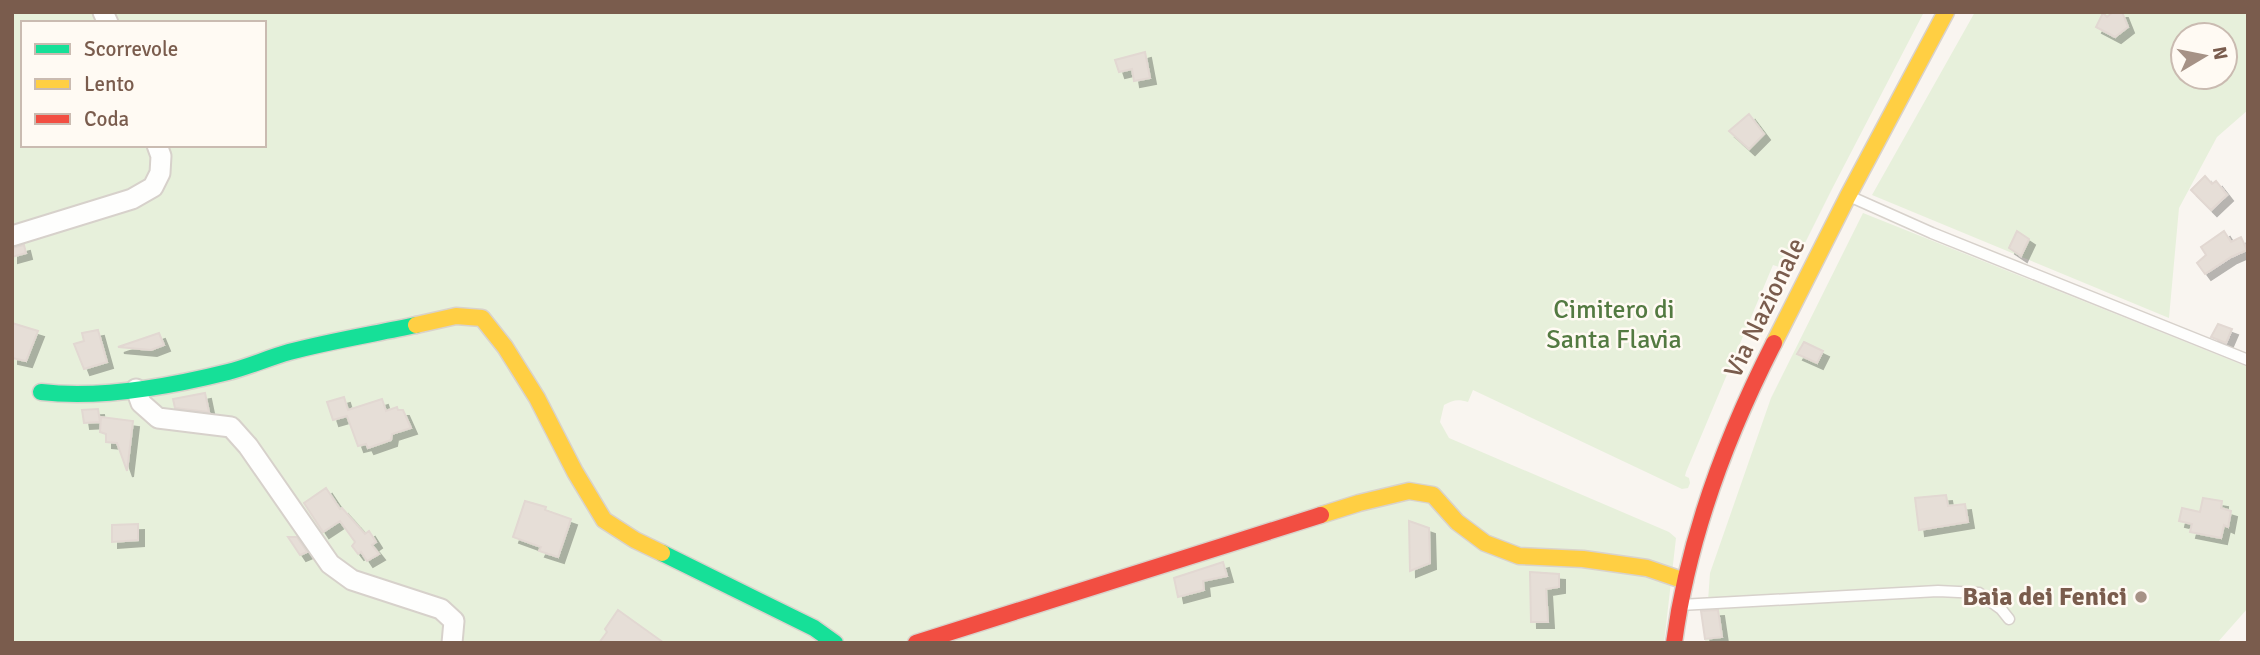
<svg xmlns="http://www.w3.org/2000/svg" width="2260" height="655" font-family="Signika,sans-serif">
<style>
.green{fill:#e7f0db;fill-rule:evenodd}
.building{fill:#e6ded7;stroke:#e2d8d2;stroke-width:2;filter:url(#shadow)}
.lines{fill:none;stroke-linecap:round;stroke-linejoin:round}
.lane-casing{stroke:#d7d1cb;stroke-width:13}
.street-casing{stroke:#d7d1cb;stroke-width:23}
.fast-casing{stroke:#d9d2cb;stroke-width:19}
.slow-casing{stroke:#d9d2cb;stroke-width:19}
.jam-casing{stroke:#d9d2cb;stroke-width:19}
.lane{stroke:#fefefd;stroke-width:10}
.street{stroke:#fefefd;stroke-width:19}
.fast{stroke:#16e098;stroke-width:16}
.slow{stroke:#ffcf43;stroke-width:16}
.jam{stroke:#f24e42;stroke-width:16}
.poi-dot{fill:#a69286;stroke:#fffaf3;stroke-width:2.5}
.labels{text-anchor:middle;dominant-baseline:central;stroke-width:5;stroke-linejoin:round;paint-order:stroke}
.street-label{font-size:26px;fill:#7a5c4d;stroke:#fffaf3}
.park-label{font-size:26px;fill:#537a41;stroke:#fffaf3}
.poi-label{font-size:26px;font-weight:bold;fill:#7a5c4d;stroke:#fffaf3;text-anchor:end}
</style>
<defs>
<filter id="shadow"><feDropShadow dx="6" dy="6" stdDeviation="0" flood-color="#0004"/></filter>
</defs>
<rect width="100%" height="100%" fill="#f9f5f0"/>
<path class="green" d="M12 12H1924L1832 189 1791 271 1773 265 1686 472 1685 476 1689 478 1690 483 1688 488 1682 489 1473 390 1468 402C1458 399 1453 400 1444 405L1440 422 1449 438 1669 532 1676 538 1664 643H12ZM23 23H264V145H23Z
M1975 12H2248V110L2217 137 2179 208 2169 318 1872 195ZM2183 35H2225V77H2183Z
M1863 213 2248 367V608L2217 643H1705L1710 573 1771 398Z"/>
<path class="building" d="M2113 12H2122L2128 27 2115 37 2096 27 2103 13 2107 17Z
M1145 52 1150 78 1134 81 1132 69 1119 72 1115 60Z
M1749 114 1764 134 1749 149 1729 131Z
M2205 176 2212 184 2216 181 2227 195 2211 210 2191 190Z
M2017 231 2029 239 2021 256 2009 248Z
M2224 231 2231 242 2241 237 2247 250 2231 257 2205 274 2197 263 2206 255 2201 247Z
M24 245 26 253 12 257V248Z
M12 323 38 331 26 361 12 358Z
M2218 324 2232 329 2226 343 2211 337Z
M98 330 107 362 84 369 74 344 84 341 82 333Z
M159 333 164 345 151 350 118 347Z
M1804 342 1823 351 1817 363 1797 354Z
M205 393 209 412 175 408 173 399Z
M344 397 348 410 382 399 386 411 397 407 398 410H403L411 428 392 434 391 440 368 448 366 444 358 446 347 416 333 420 327 402Z
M98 409 100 422 84 423 82 410Z
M101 417 133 421 127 471 117 443 106 442V434L100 432Z
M326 488 340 509 342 508 365 534 369 531 376 542 372 545 379 554 367 561 361 552 358 554 352 546 355 542 340 521 323 532 304 503Z
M1946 495 1948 506 1965 504 1968 522 1919 530 1915 498Z
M2203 498 2222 501 2221 508 2231 511 2228 527 2224 525 2221 538 2190 532 2192 524 2179 521 2182 508 2200 512Z
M525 501 546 507 545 510 571 519 558 557 539 551 541 547 513 537Z
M1409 521 1429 528 1430 563 1410 571Z
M138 524V540L112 542V525Z
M288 537H297L307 552 300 555Z
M1223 562 1227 576 1203 581 1204 590 1178 597 1174 578Z
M1530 572 1559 574V587L1546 589 1548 622H1531Z
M618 610 664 643H599L607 632 605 629Z
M1718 610 1722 637 1705 639 1701 611Z"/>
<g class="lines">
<g class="lane-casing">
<path id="lane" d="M1849 196 1932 233 2248 360
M1680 605 1938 591 1979 593 2001 609 2009 619"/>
</g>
<g class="street-casing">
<path id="street" d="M103 12 108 23
M12 236 132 199 153 187 160 173 161 156 157 145
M136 389 141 403 158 418 231 427 248 446 330 564 352 580 441 609 454 621 452 643"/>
</g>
<g class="fast-casing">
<path id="fast" d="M41 392C98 399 172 386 228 372 248 367 268 358 289 352 330 341 374 334 416 325
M662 553 814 628 835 643"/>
</g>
<g class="slow-casing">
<path id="slow" d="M416 325 456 316 482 318 505 347 537 398 575 472 604 520 635 540 662 553
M1774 343 1848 196 1946 12
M1321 515 1359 503 1409 491 1433 495 1457 522 1485 543 1519 556 1583 559 1647 568 1685 581"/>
</g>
<g class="jam-casing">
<path id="jam" d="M916 643 1321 515
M1674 643C1688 538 1726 437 1774 343"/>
</g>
<use href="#lane" class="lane"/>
<use href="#street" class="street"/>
<use href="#fast" class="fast"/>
<use href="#slow" class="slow"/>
<use href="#jam" class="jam"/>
</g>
<circle class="poi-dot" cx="2141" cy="597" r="7"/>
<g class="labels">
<g class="street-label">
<text transform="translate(1765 308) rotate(-64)">Via Nazionale</text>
</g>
<g class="park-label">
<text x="1614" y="310">Cimitero di<tspan x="1614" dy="30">Santa Flavia</tspan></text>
</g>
<g class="poi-label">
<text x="2127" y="597">Baia dei Fenici</text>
</g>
</g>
<rect width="2260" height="655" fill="none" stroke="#7a5c4d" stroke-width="28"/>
<rect x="21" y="21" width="245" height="126" fill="#fffaf3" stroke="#cabbb1" stroke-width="2"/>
<rect x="35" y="44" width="35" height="10" fill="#16e098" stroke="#cabbb1" stroke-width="2"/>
<text x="84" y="56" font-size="21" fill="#7a5c4d">Scorrevole</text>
<rect x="35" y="79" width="35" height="10" fill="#ffcf43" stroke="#cabbb1" stroke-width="2"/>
<text x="84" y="91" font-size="21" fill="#7a5c4d">Lento</text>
<rect x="35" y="114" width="35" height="10" fill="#f24e42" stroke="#cabbb1" stroke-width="2"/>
<text x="84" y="126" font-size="21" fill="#7a5c4d">Coda</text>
<g transform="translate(2204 56) rotate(80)"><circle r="33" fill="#fffaf3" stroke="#cabbb1" stroke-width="2"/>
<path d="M0-5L12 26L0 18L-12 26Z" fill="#a69286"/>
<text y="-10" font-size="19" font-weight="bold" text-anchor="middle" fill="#7a5c4d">N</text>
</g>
</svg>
